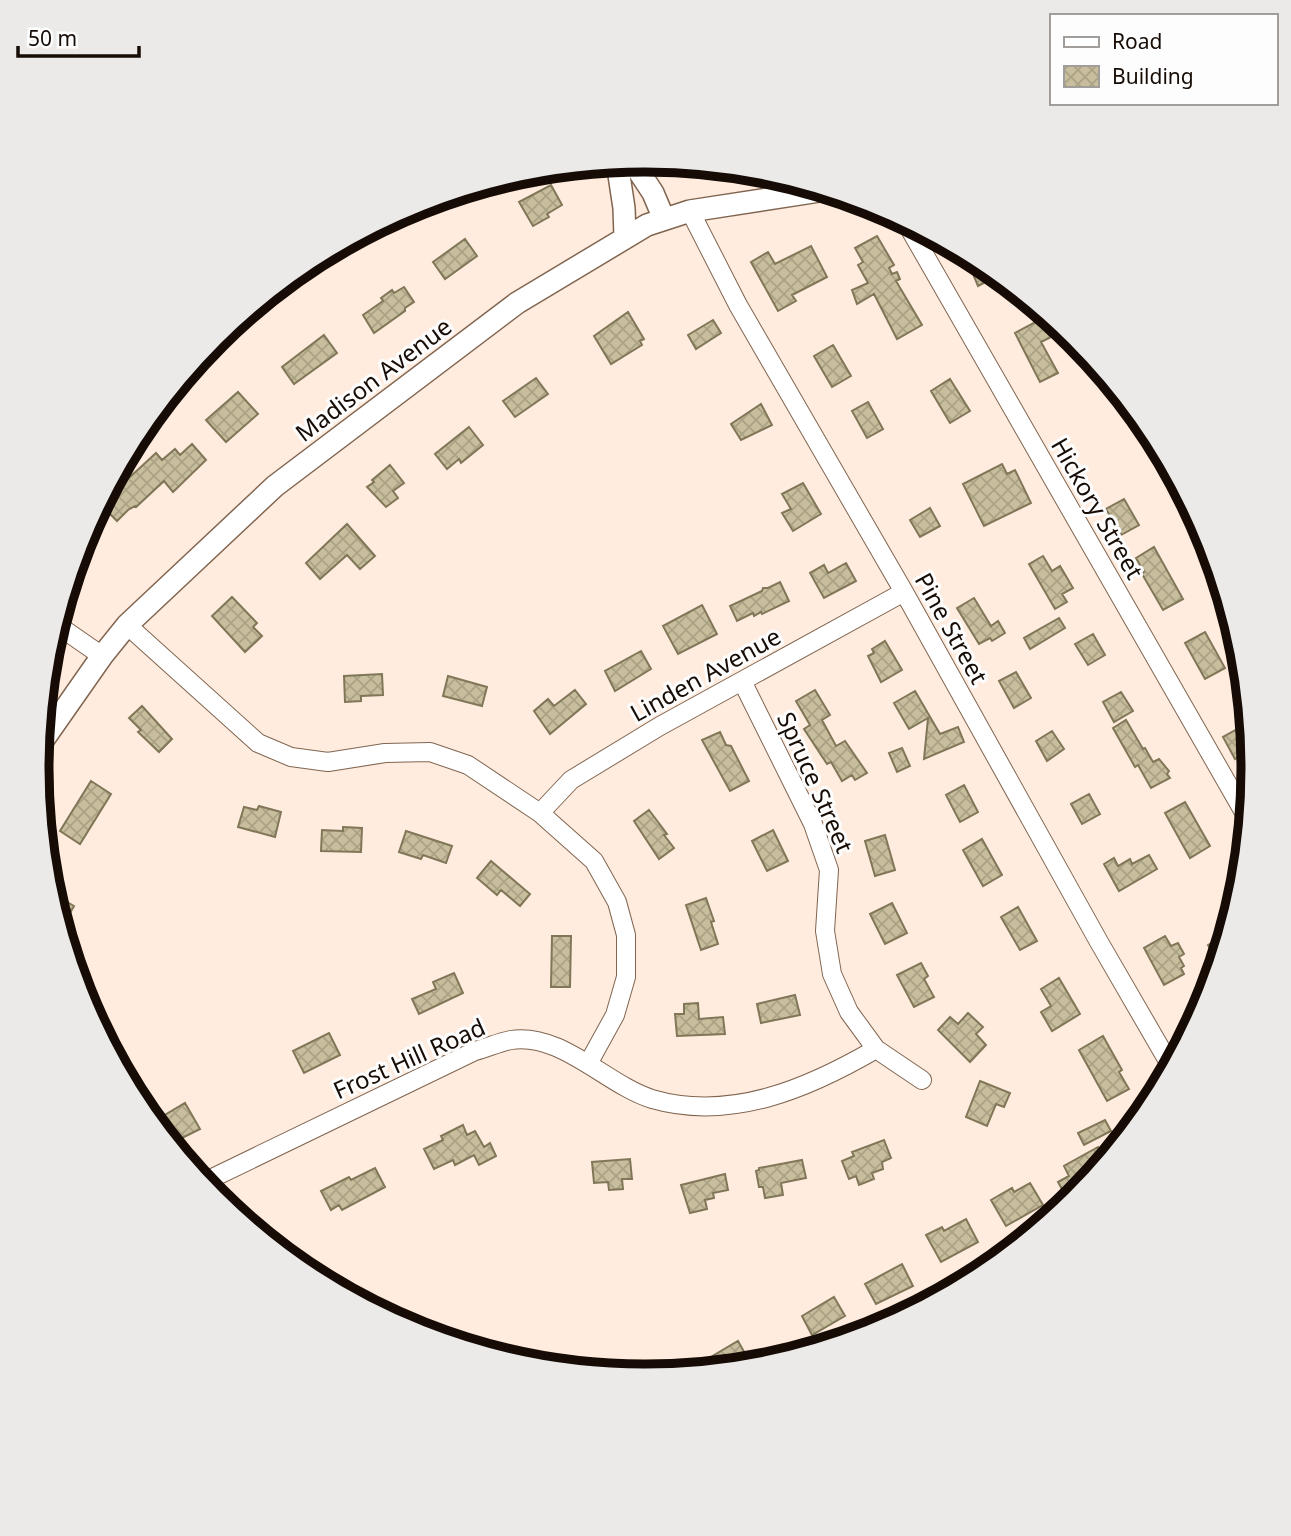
<svg xmlns="http://www.w3.org/2000/svg" width="1291" height="1536" font-family="'Noto Sans',sans-serif">
<style>
.building{fill:url(#building-cross-hatch);stroke:#807758;stroke-width:2}
.lines{fill:none;stroke-linecap:round;stroke-linejoin:round}
.minor-casing{stroke:#806550;stroke-width:20}
.tertiary-casing{stroke:#806550;stroke-width:24}
.minor{stroke:#fff;stroke-width:18}
.tertiary{stroke:#fff;stroke-width:21}
.labels{text-anchor:middle;dominant-baseline:central;stroke-width:6;stroke-linejoin:round;paint-order:stroke}
.street-label{font-size:24px;fill:#160c05;stroke:#fdfdfd}
.rim{fill:none;stroke:#160c05;stroke-width:9}
</style>
<defs>
<pattern id="building-cross-hatch" width="8" height="8" patternUnits="userSpaceOnUse" patternTransform="scale(1.75)"><rect width="8" height="8" fill="#c8be9d"/><path d="M0 0l8 8M0 8l8-8" fill="none" stroke="#aba286"/></pattern>
</defs>
<rect width="100%" height="100%" fill="#ffecde"/>
<path class="building" d="M551 185 562 205 547 214 549 217 533 226 519 202Z
M877 236 894 265 889 268 892 274 897 272 900 279 896 281 922 325 897 339 874 294 857 304 852 290 868 283 858 265 863 262 855 248Z
M465 239 477 256 445 279 433 262Z
M811 246 827 277 792 295 796 301 778 311 751 262 768 252 775 264Z
M986 268 991 279 978 286 973 274Z
M404 287 414 302 405 308V311L374 333 363 315 383 301 381 298 392 290 394 293Z
M628 312 644 339 640 341 642 345 611 364 594 336Z
M1041 319 1051 337 1041 342 1058 373 1040 382 1015 333Z
M713 320 721 333 696 349 688 335Z
M324 335 337 353 294 384 282 367Z
M833 345 851 376 832 387 814 356Z
M536 378 548 394 515 417 503 401Z
M950 379 970 411 950 423 931 391Z
M238 392 258 414 226 442 206 420Z
M868 402 883 429 867 438 852 411Z
M761 404 772 425 741 440 731 424Z
M469 427 483 445 461 463 459 459 447 469 435 454Z
M192 444 206 460 173 492 164 481 136 507 135 506 128 510 117 521 100 504 128 474 130 477 156 453 162 460 175 449 180 455Z
M1002 464 1007 474 1015 470 1031 503 984 526 963 484Z
M390 465 404 483 393 491 398 498 386 507 367 487 374 482 372 480Z
M803 483 821 514 793 531 782 513 791 509 782 494Z
M1124 499 1139 525 1121 535 1106 509Z
M930 508 940 526 920 537 910 520Z
M347 524 375 556 360 569 347 555 320 579 306 563Z
M1154 547 1183 599 1163 610 1142 574 1144 572 1136 558Z
M1043 556 1052 571 1060 566 1073 588 1062 594 1067 602 1055 609 1029 564Z
M846 563 856 581 824 598 810 573 824 565 828 573Z
M780 582 789 601 762 614 761 612 754 616 753 613 737 621 730 606 762 591 763 588H768Z
M232 597 257 623 253 627 262 636 245 652 212 616Z
M974 598 991 626 998 621 1005 633 992 641 990 638 979 644 957 608Z
M702 605 717 634 678 654 663 626Z
M1059 618 1065 628 1030 649 1024 638Z
M1205 632 1225 668 1205 679 1185 643Z
M1093 634 1105 655 1088 665 1075 644Z
M885 641 902 670 881 682 868 656 874 653 872 649Z
M641 651 651 669 615 691 605 671Z
M1016 672 1031 698 1014 708 999 681Z
M382 674 383 695 361 696V701L345 702 344 676Z
M448 676 487 687 482 706 443 696Z
M575 690 586 704 550 734 534 711 548 699 554 706Z
M815 690 830 715 822 720 836 746 845 741 867 773 855 780 852 775 842 781 831 762 827 764 804 729 810 725 796 701Z
M915 691 940 734 958 727 964 742 924 759 928 718 909 729 894 703Z
M1121 692 1133 711 1114 722 1103 702Z
M142 706 172 739 159 752 138 732 141 730 129 718Z
M1126 720 1143 749 1145 748 1153 762 1159 759 1169 771 1167 774 1170 778 1151 788 1138 765 1135 767 1113 728Z
M1239 728 1245 738 1251 735 1252 749 1235 759 1223 737Z
M1052 731 1064 749 1047 761 1036 741Z
M720 732 726 745 731 746 749 781 730 791 702 740Z
M902 748 910 766 897 772 889 753Z
M91 781 111 794 80 844 60 831Z
M964 785 978 812 960 822 946 795Z
M1089 794 1100 814 1082 824 1071 804Z
M1185 802 1210 846 1190 858 1165 813Z
M259 806 281 812 275 837 238 827 244 807 257 810Z
M649 810 667 834 664 835 674 848 659 859 634 821Z
M343 827 362 828 361 852 321 851 322 830 343 831Z
M773 830 788 861 767 871 752 841Z
M406 831 452 846 446 863 423 855 421 859 399 852Z
M885 835 895 870 875 876 865 841Z
M982 839 1002 875 983 886 963 850Z
M1149 855 1157 869 1119 891 1104 864 1114 858 1118 866 1130 859 1132 864Z
M491 861 530 894 520 906 501 890 497 895 477 878Z
M50 892 74 906 66 920 57 914Z
M706 898 714 921 711 922 718 944 701 950 686 905Z
M892 903 907 933 885 944 870 914Z
M1018 907 1037 941 1020 950 1001 917Z
M1229 933 1223 950 1219 963 1208 945Z
M552 936H571L570 987H551Z
M1165 936 1171 946 1178 943 1184 954 1179 957 1184 966 1181 968 1184 974 1164 985 1144 948Z
M921 963 928 976 924 979 934 997 914 1007 897 975Z
M454 973 463 993 419 1014 412 999 436 989 433 982Z
M1059 978 1080 1014 1052 1031 1041 1012 1051 1006 1041 989Z
M795 995 800 1015 761 1023 757 1004Z
M698 1003 699 1019 723 1017 725 1034 677 1036 675 1014H684V1004Z
M968 1013 983 1027 976 1034 986 1045 970 1062 938 1030 950 1017 958 1024Z
M329 1033 340 1055 304 1073 293 1051Z
M1103 1036 1122 1070 1119 1072 1129 1089 1107 1101 1079 1050Z
M980 1081 1010 1093 1004 1107 996 1104 987 1126 966 1117Z
M185 1103 200 1129 170 1144 153 1122Z
M1105 1120 1111 1131 1084 1145 1078 1133Z
M463 1125 467 1135 475 1131 484 1147 490 1143 496 1156 479 1165 474 1155 455 1165 453 1160 434 1169 424 1149 443 1140 441 1136Z
M884 1140 891 1158 882 1162 883 1169 872 1173 874 1179 859 1185 856 1176 849 1179 842 1161 854 1156 852 1152Z
M1098 1147 1106 1162 1070 1204 1058 1182 1069 1176 1064 1166Z
M630 1159 632 1179H622L623 1189 609 1190 608 1182 594 1183 592 1162Z
M802 1160 806 1178 781 1183 783 1195 765 1198 763 1187H759L756 1171 759 1170V1168Z
M375 1168 385 1187 342 1210 339 1205 331 1210 321 1191 349 1177 351 1180Z
M725 1174 728 1190 713 1193 714 1198 705 1200 707 1209 690 1213 681 1185Z
M1030 1183 1043 1205 1006 1226 991 1200 1012 1188 1014 1192Z
M966 1219 978 1242 941 1262 926 1235 942 1227 944 1231Z
M902 1264 913 1286 876 1304 865 1284Z
M834 1297 845 1316 812 1335 802 1316Z
M738 1341 752 1366 716 1370 709 1358Z"/>
<g class="lines">
<g class="minor-casing">
<path id="minor" d="M690 211 738 305 904 592 1099 942 1172 1068
M904 219 1249 821
M56 624 102 656
M127 625 258 743 291 757 328 762 385 753 430 752 468 765 540 813 594 861 617 902 626 935V977L615 1015 588 1064
M742 681 813 824 829 870 825 931 832 974 849 1012 876 1049 922 1080
M540 813 571 780 660 726 904 592
M202 1183 475 1051C487 1048 499 1042 511 1040 561 1032 607 1085 652 1099 731 1122 809 1088 876 1049"/>
</g>
<g class="tertiary-casing">
<path id="tertiary" d="M632 161 653 193 664 219
M617 162 624 208 625 237
M39 746 102 656 127 625 275 486 517 303 647 225 690 211 826 190"/>
</g>
<use href="#minor" class="minor"/>
<use href="#tertiary" class="tertiary"/>
</g>
<g class="labels">
<g class="street-label">
<text transform="translate(373 379) rotate(-37)">Madison Avenue</text>
<text transform="translate(1098 508) rotate(60)">Hickory Street</text>
<text transform="translate(952 628) rotate(61)">Pine Street</text>
<text transform="translate(705 674) rotate(-29)">Linden Avenue</text>
<text transform="translate(816 782) rotate(66)">Spruce Street</text>
<text transform="translate(409 1058) rotate(-24)">Frost Hill Road</text>
</g>
</g>
<path d="M0 0H1291V1536H0ZM49 768a596 596 0 1 1 1192 0a596 596 0 1 1-1192 0Z" fill="#ebeae9" fill-rule="evenodd"/>
<path class="rim" d="M49 768a596 596 0 1 1 1192 0a596 596 0 1 1-1192 0Z"/>
<rect x="1050" y="14" width="228" height="91" fill="#fdfdfd" stroke="#a19d9a" stroke-width="2"/>
<rect x="1064" y="37" width="35" height="10" fill="#ffffff" stroke="#a19d9a" stroke-width="2"/>
<text x="1112" y="49" font-size="21" fill="#160c05">Road</text>
<rect x="1064" y="66" width="35" height="21" fill="url(#building-cross-hatch)" stroke="#a19d9a" stroke-width="2"/>
<text x="1112" y="84" font-size="21" fill="#160c05">Building</text>
<path d="M18 46v10h121v-10" fill="none" stroke="#160c05" stroke-width="3.5"/>
<text x="28" y="46" font-size="21" fill="#160c05" stroke="#fdfdfd" stroke-width="5" paint-order="stroke">50 m</text>
</svg>
